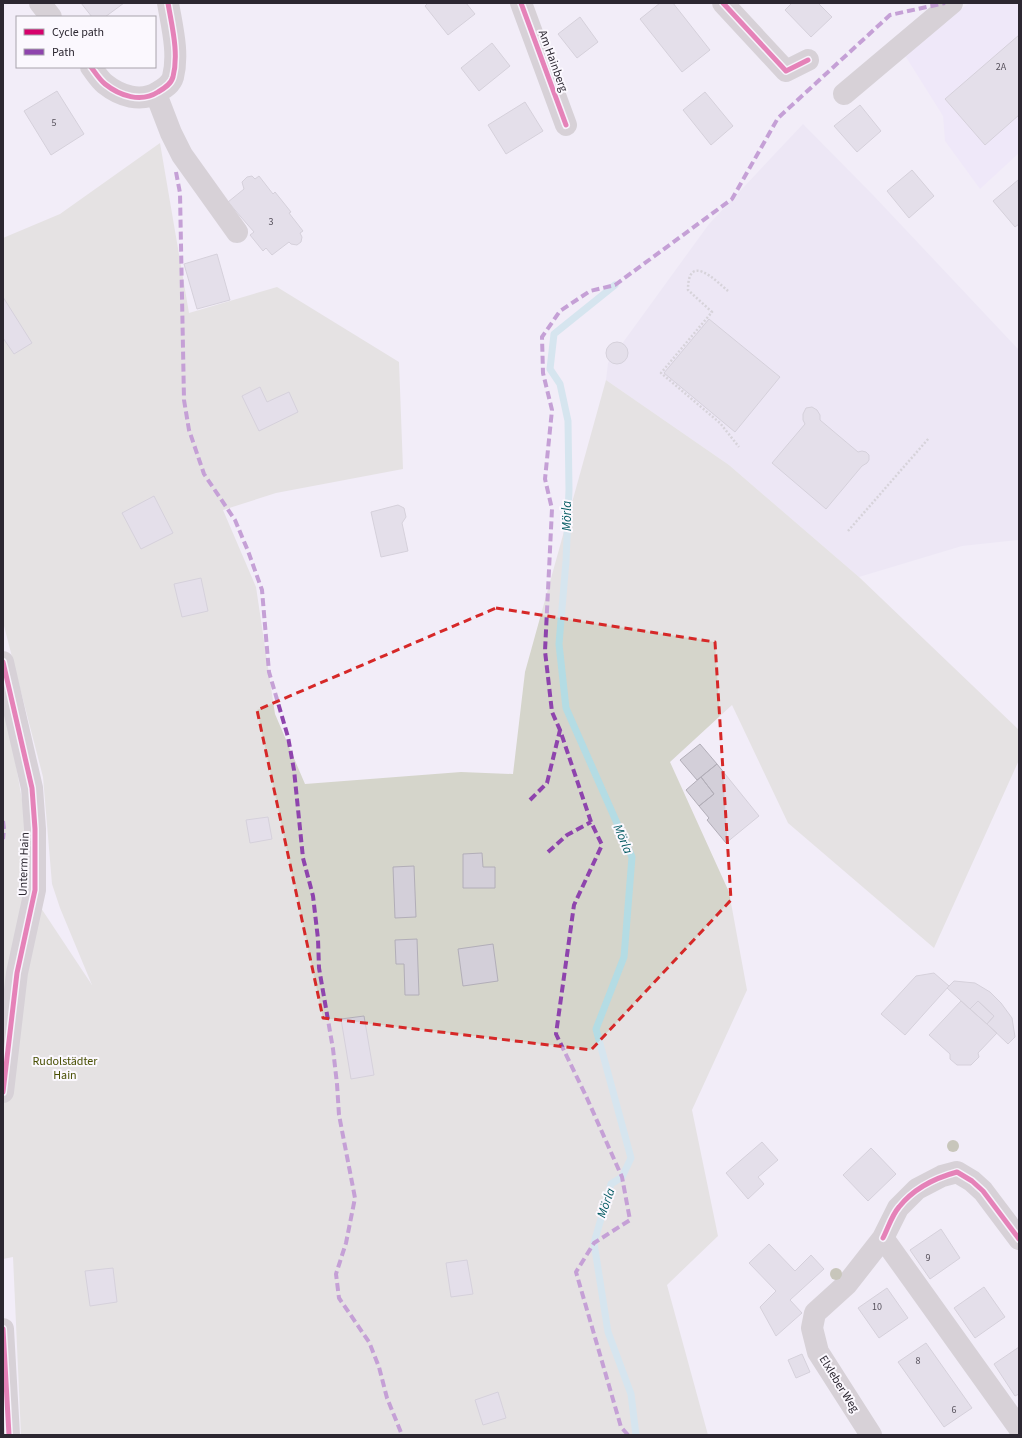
<svg xmlns="http://www.w3.org/2000/svg" width="1022" height="1438" font-family="'Source Sans 3',sans-serif">
<style>
.built{fill:#ece3fa}
.education{fill:#e6e1f2}
.green{fill:#d5d5cb}
.lines{fill:none;stroke-linecap:round;stroke-linejoin:round}
.stream{stroke:#b4dce4;stroke-width:7}
.building{fill:#d3cfd9;stroke:#b2aeb8}
.path{stroke:#b6b3b6;stroke-width:2.5;stroke-dasharray:2 2;stroke-linecap:butt}
.minor{stroke:#b5b0b0;stroke-width:22}
.quiet{stroke:#8e44ad;stroke-width:4;stroke-dasharray:8 4;stroke-linecap:butt}
.cycleway-casing{stroke:#fbf8fe;stroke-width:8}
.cycleway{stroke:#d6006c;stroke-width:5}
.tree{fill:#959771}
.marked{fill:none;stroke:#d62828;stroke-width:3;stroke-dasharray:8 5;stroke-linejoin:round}
.labels{text-anchor:middle;dominant-baseline:central;stroke-width:4;stroke-linejoin:round;paint-order:stroke}
.number-label{font-size:10px;fill:#56515b}
.street-label{font-size:12px;fill:#2c2731;stroke:#fbf8fe}
.park-label{font-size:12px;fill:#495003;stroke:#fbf8fe}
.water-label{font-size:13px;font-style:italic;fill:#005960;stroke:#fbf8fe}
</style>
<rect width="100%" height="100%" fill="#f2edf8"/>
<path class="built" d="M969 3H1019V153L980 189 945 141 943 116 904 54Z"/>
<path class="education" d="M803 124 873 195 1019 350V540L962 546 859 577 729 465 606 380 608 363 709 224Z"/>
<path class="green" d="M160 143 189 313 277 287 399 362 403 469 276 493 223 510 256 587 275 714 305 784 461 772 513 774 525 672 606 380 729 465 859 577 1019 730V760L934 948 788 823 732 705 670 762 729 892 747 990 692 1110 718 1236 667 1285 708 1435H21L13 1257 3 1259V700L7 714 41 908 92 985 60 908 52 884 43 777 3 622V238L60 214Z"/>
<g class="lines">
<path class="stream" d="M615 285 554 334 550 369 560 384 568 421 569 490 566 561 559 644 566 708 632 857 624 957 596 1029 631 1158 622 1177 611 1184 594 1243 608 1332 631 1394 636 1435"/>
</g>
<path class="building" d="M81 3H124L105 17H92Z
M428 3H466L475 14 448 35 425 6Z
M660 3H673L710 50 682 72 640 19Z
M792 3H818L832 17 811 37 785 10Z
M580 17 598 42 577 58 558 34Z
M1019 35V115L985 145 945 99Z
M492 43 510 66 479 91 461 68Z
M57 91 84 134 51 155 24 111Z
M705 92 733 126 711 145 683 110Z
M525 102 543 131 506 154 488 125Z
M860 105 881 131 857 152 834 126Z
M912 170 934 196 909 218 887 191Z
M252 176 255 179 259 176 273 194 275 192 291 212 289 213 303 231 300 233 302 237 301 242 297 245 291 244 289 242 272 255 266 248 263 251 250 235 254 232 228 202 244 189 242 182 247 177Z
M1018 180 1019 224 1015 227 993 201Z
M217 254 230 300 197 309 184 264Z
M3 297 32 343 14 354 3 338Z
M709 319 780 377 735 432 664 373Z
M606 353a11 11 0 1 1 22 0a11 11 0 1 1-22 0Z
M260 387 267 402 289 392 298 412 259 431 242 396Z
M812 407 817 410 820 415V420L858 452 862 451 866 452 869 455V460L867 463 862 466 826 509 772 463 805 424 803 420V414L806 408Z
M154 496 173 533 141 549 122 513Z
M398 505 404 508 406 517 402 523 408 551 381 557 371 512Z
M201 578 208 611 182 617 174 584Z
M700 744 717 764 697 780 680 760Z
M717 764 759 816 726 843 707 820 709 818 699 806 714 794 701 777Z
M701 777 714 794 699 806 686 790Z
M268 817 272 839 250 843 246 820Z
M482 853 483 867H495V888H463V854Z
M414 866 416 917 395 918 393 867Z
M417 939 419 995H405L404 964H396L395 940Z
M493 944 498 981 463 986 458 949Z
M934 973 949 986 905 1035 881 1014 916 976Z
M954 981 975 983 990 992 1001 1003 1012 1018 1015 1037 1008 1044 987 1024 994 1016 978 1001 970 1009 947 988Z
M961 1001 997 1033 978 1053 979 1057 971 1065H957L950 1059V1054L929 1035Z
M978 1001 994 1016 987 1024 970 1009Z
M364 1016 374 1075 351 1079 341 1019Z
M762 1142 778 1160 758 1177 764 1184 748 1199 726 1173Z
M871 1148 896 1174 868 1201 843 1175Z
M941 1229 960 1258 930 1279 910 1250Z
M769 1244 795 1271 811 1255 824 1269 790 1300 802 1313 776 1336 760 1307 776 1291 749 1263Z
M467 1260 473 1294 451 1297 446 1263Z
M113 1268 117 1302 90 1306 85 1271Z
M984 1287 1005 1317 975 1338 954 1308Z
M887 1288 908 1318 879 1338 858 1308Z
M926 1343 972 1408 944 1427 898 1362Z
M1019 1347V1394L1015 1396 994 1364Z
M802 1354 810 1372 796 1378 788 1360Z
M498 1392 506 1418 483 1425 475 1400Z"/>
<g class="lines">
<path class="path" d="M728 291C715 280 688 252 688 290L712 312 661 373 720 423 739 447
M848 531 929 438"/>
<path class="minor" d="M40 3 51 17
M521 3 566 125
M723 3 786 71 808 60
M91 67C95 72 99 79 105 84 120 96 141 103 158 92 165 88 171 84 173 77 179 53 172 27 168 3
M156 94 171 133 182 155 237 232
M844 94 952 3
M3 662 32 788 35 829V890L17 973 3 1092
M883 1238 1019 1428
M3 1329 9 1435
M871 1435 818 1352 812 1328 815 1313 847 1284 883 1238 898 1208 917 1189 942 1176 957 1172 972 1181 983 1191 1019 1239"/>
<path class="quiet" d="M176 172 180 193 184 400 189 430 204 474 235 520 248 551 262 590 269 672 288 737 294 770 303 858 313 896 318 939 319 968 333 1049 337 1084 339 1115 355 1198 346 1243 336 1274 339 1298 369 1342 379 1367 387 1398 402 1435
M530 800 547 783 560 730
M3 821 4 829 3 839
M548 852 567 835 591 822
M628 1435 621 1427 576 1272 594 1243 630 1220 622 1177 586 1096 556 1034 574 905 602 845 591 822 560 730 552 712 545 651 552 509 545 479 552 410 543 373 542 337 560 311 590 291 615 285 732 199 778 118 890 15 945 3"/>
<g class="cycleway-casing">
<path id="cycleway" d="M521 3 566 125
M723 3 786 71 808 60
M91 67C95 72 99 79 105 84 120 96 141 103 158 92 165 88 171 84 173 77 179 53 172 27 168 3
M3 662 32 788 35 829V890L17 973 3 1092
M883 1238C888 1228 892 1215 899 1207 914 1188 935 1178 957 1172L972 1181 983 1191 1019 1239
M3 1329 9 1435"/>
</g>
<use href="#cycleway" class="cycleway"/>
</g>
<g class="tree">
<circle cx="953" cy="1146" r="6"/>
<circle cx="836" cy="1274" r="6"/>
</g>
<path d="M0 0H1022V1438H0ZM496 608 715 642 731 900 591 1050 323 1018 257 710Z" fill="#f2edf8" fill-opacity=".55" fill-rule="evenodd"/>
<path class="marked" d="M496 608 715 642 731 900 591 1050 323 1018 257 710Z"/>
<g class="labels">
<g class="number-label">
<text x="1001" y="67">2A</text>
<text x="54" y="123">5</text>
<text x="271" y="222">3</text>
<text x="928" y="1258">9</text>
<text x="877" y="1307">10</text>
<text x="918" y="1361">8</text>
<text x="954" y="1410">6</text>
</g>
<g class="street-label">
<text transform="translate(553 61) rotate(70)">Am Hainberg</text>
<text transform="translate(24 864) rotate(-88)">Unterm Hain</text>
<text transform="translate(839 1384) rotate(58)">Elxleber Weg</text>
</g>
<g class="park-label">
<text x="65" y="1061">Rudolstädter<tspan x="65" dy="14">Hain</tspan></text>
</g>
<g class="water-label">
<text transform="translate(567 516) rotate(-90)">Mörla</text>
<text transform="translate(623 839) rotate(67)">Mörla</text>
<text transform="translate(606 1203) rotate(-71)">Mörla</text>
</g>
</g>
<rect width="1022" height="1438" fill="none" stroke="#2c2731" stroke-width="8"/>
<rect x="16" y="16" width="140" height="52" fill="#fbf8fe" stroke="#a8a4ac"/>
<rect x="24" y="29" width="20" height="6" fill="#d6006c" stroke="#a8a4ac"/>
<text x="52" y="36" font-size="12" fill="#2c2731">Cycle path</text>
<rect x="24" y="49" width="20" height="6" fill="#8e44ad" stroke="#a8a4ac"/>
<text x="52" y="56" font-size="12" fill="#2c2731">Path</text>
</svg>
